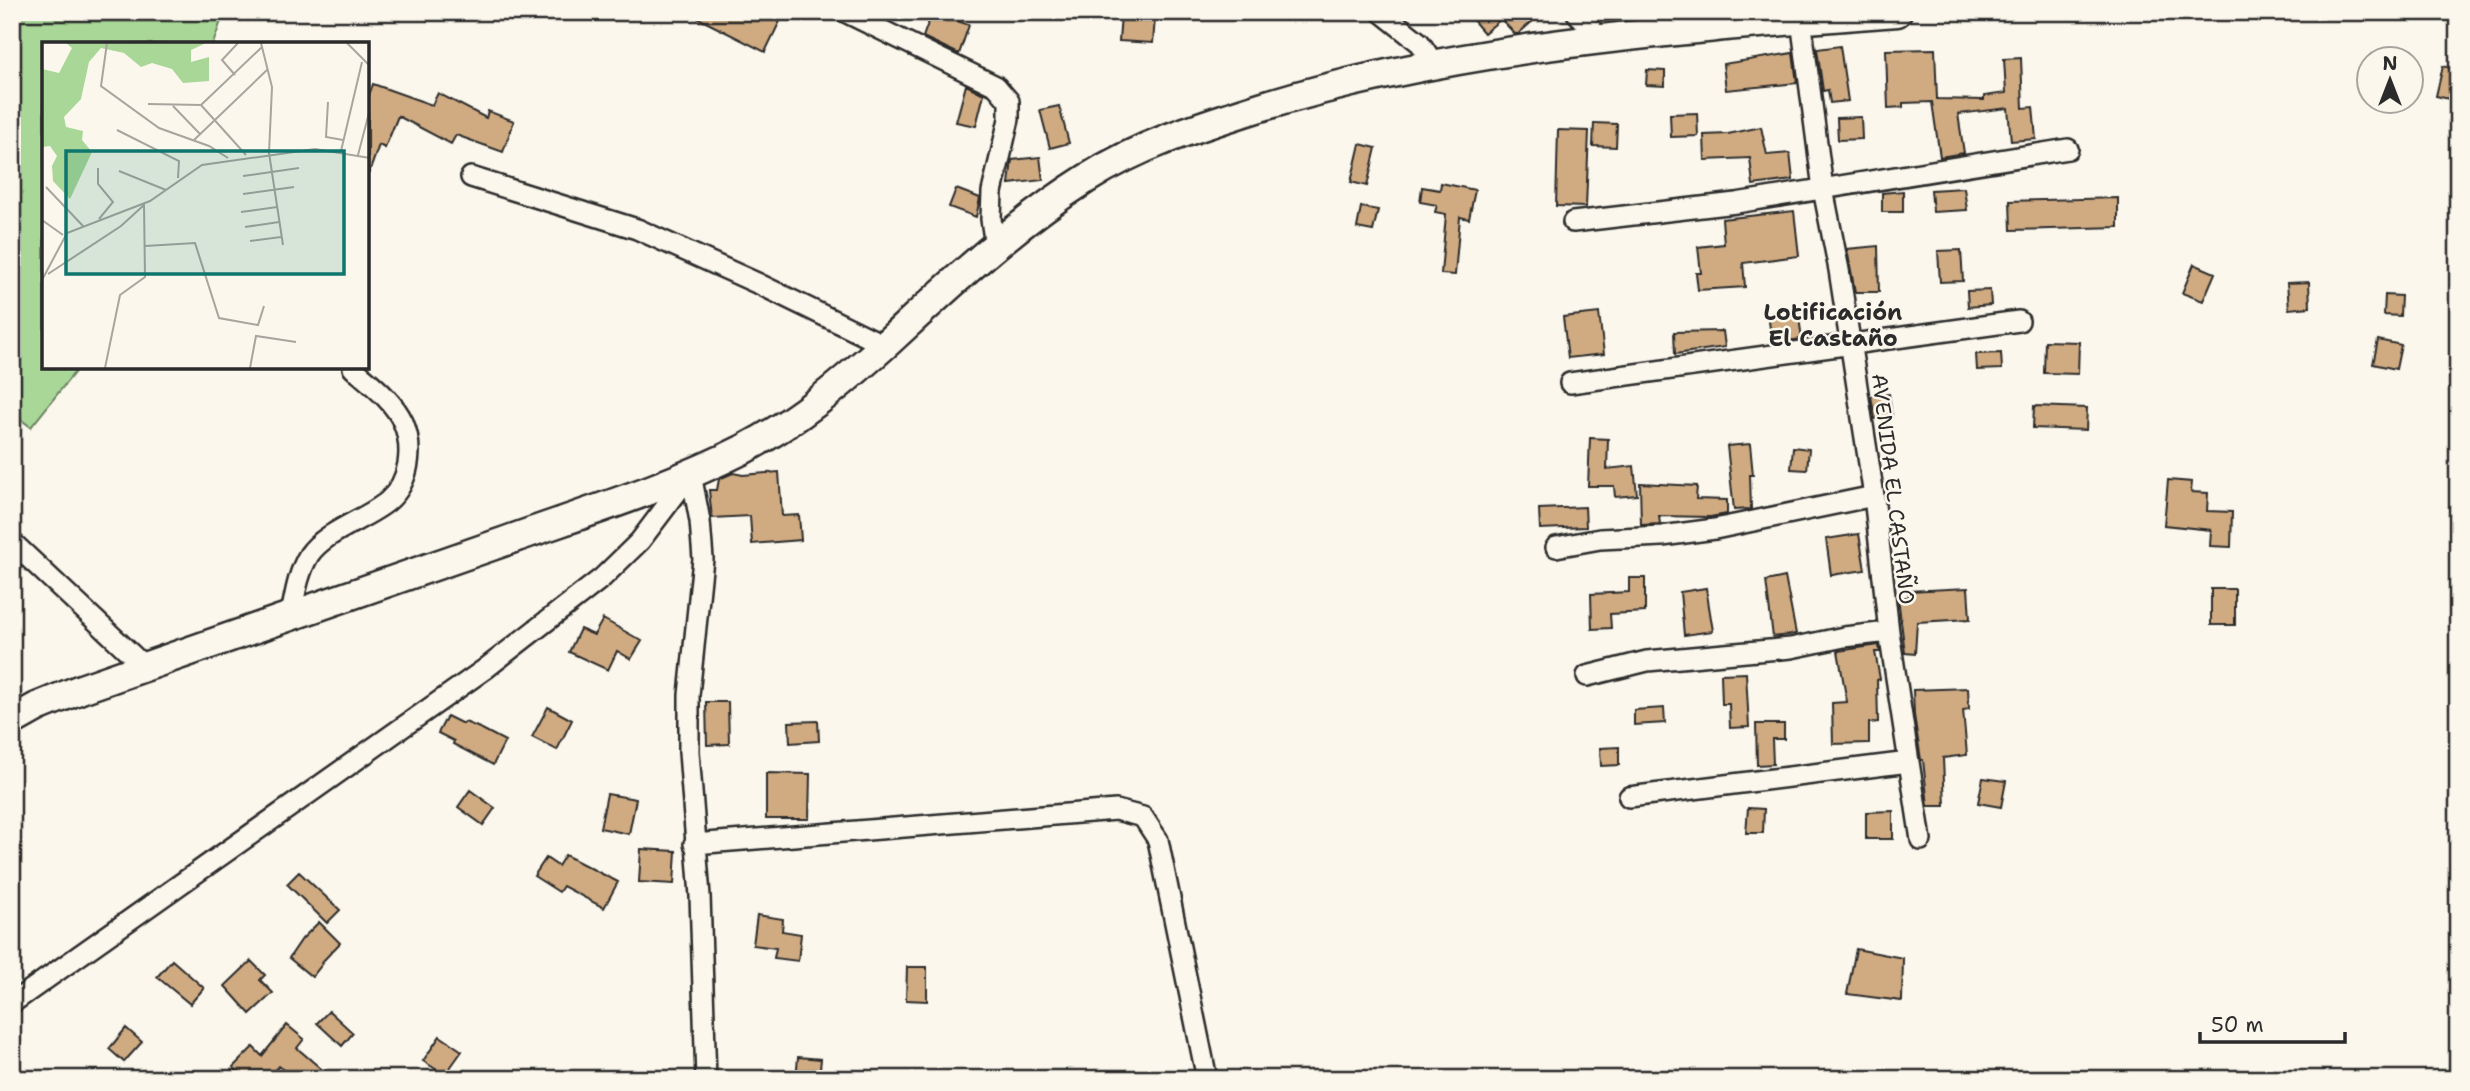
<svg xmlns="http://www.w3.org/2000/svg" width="2470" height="1091" font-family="'Shantell Sans',sans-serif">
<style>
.green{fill:#a8d797;stroke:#6a8161;stroke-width:2}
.building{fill:#d0ab82;stroke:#2b2b2b;stroke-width:2}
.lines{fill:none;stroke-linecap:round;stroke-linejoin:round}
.street-casing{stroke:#2b2b2b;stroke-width:24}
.secondary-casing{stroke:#2b2b2b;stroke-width:33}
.street{stroke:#fbf7ec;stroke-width:19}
.secondary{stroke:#fbf7ec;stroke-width:28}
.labels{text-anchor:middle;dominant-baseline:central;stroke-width:5;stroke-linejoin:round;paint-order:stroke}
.street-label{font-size:21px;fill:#2b2b2b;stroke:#fbf7ec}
.neighbourhood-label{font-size:23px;font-weight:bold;fill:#2b2b2b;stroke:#fbf7ec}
.inset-road{fill:none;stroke:#a8a59f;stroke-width:2}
.view{fill:#0f766e;fill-opacity:0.15;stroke:#0f766e;stroke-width:3.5}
.inset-edge{fill:none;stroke:#2b2b2b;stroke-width:3.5}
</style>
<rect width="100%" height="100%" fill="#fbf7ec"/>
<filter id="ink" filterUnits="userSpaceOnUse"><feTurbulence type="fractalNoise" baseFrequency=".0143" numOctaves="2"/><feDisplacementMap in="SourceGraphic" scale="14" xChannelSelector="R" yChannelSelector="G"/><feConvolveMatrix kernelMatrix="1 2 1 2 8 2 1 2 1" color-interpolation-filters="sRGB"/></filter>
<g filter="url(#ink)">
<path class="green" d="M12 12H224L213 44H44V368H78L31 427 12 413Z"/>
<path class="building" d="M686 12H772L782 17 765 52Z
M932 12 969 25 959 54 923 37Z
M1479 12H1543L1518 34H1515L1501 19 1484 33 1472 19Z
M1121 15 1155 18 1153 43 1119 41Z
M1840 46 1848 101 1830 103 1828 90 1823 91 1817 49Z
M1935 49 1937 99 1984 100V96L2006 93 2004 59 2021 58 2023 108 2033 107 2036 139 2011 141 2008 108 1958 114 1964 153 1940 157 1932 102 1903 103V107L1888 108 1886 50Z
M1793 53 1797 83 1726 90 1723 64Z
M2443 66 2458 70V101L2436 96Z
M1647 70 1665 71V86L1646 85Z
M373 84 432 105 438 93 486 118 488 111 514 121 503 152 456 135 451 144 398 116 385 148 379 145 369 173H368V98Z
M966 85 984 94 976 126 956 122Z
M1059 106 1069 143 1050 148 1040 110Z
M1697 113 1698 136 1671 137 1670 114Z
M1861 117 1862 139 1838 140 1837 118Z
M1594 123 1617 124 1616 147 1593 146Z
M1761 127 1767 155 1790 153 1793 180 1753 185 1750 158 1705 160 1704 135 1728 134Z
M1558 130 1589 131 1586 207 1556 206Z
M1360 144 1376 148 1367 186 1351 182Z
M1040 157 1043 180 1009 184 1012 160Z
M1441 183 1475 190 1469 219 1460 217 1455 275 1441 274 1446 214 1435 212 1437 205 1420 202 1422 187 1440 190Z
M1964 188 1967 210 1933 212 1931 190Z
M956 189 980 198 976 217 949 207Z
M1903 191V212H1882V193Z
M2118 198V227L2011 230 2010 201Z
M1361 207 1378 210 1373 231 1357 228Z
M1794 211 1799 256 1743 263 1745 287 1698 290 1696 273H1701L1698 247 1724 244 1722 219Z
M1878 246 1879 292H1855L1847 249Z
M1961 250 1963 281 1940 282 1938 251Z
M2194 264 2215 273 2203 301 2182 293Z
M2309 282 2310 307 2289 309 2287 283Z
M1990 290 1991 305 1968 307 1967 291Z
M2385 295 2401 296 2400 316 2384 315Z
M1798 310 1802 339 1772 343 1768 314Z
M1599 313 1604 354 1568 358 1563 317Z
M1723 331 1725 347 1675 354 1674 332Z
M2378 340 2401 345 2396 369 2373 364Z
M2045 341 2079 342 2078 374 2044 373Z
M2001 353 2002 369 1977 370 1976 354Z
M1889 394 1892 417 1875 419 1871 396Z
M2034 406 2087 408 2086 430 2033 428Z
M1590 438 1608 439 1607 469 1634 466 1637 495 1615 497 1614 486H1588Z
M1750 444 1753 475H1750L1751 509 1734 510 1727 446Z
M1793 447 1809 449 1807 470 1791 469Z
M779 472 782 516 799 515 801 540 752 544 750 516 712 518 709 490H717L719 479 733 473 743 475Z
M2168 480 2192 482 2191 492 2208 493 2207 511 2232 512 2231 547 2210 546 2211 530 2164 525Z
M1640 483 1697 486 1696 499 1727 500V514L1710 517 1659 516 1660 524 1641 525Z
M1585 507 1586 527 1540 529 1539 509Z
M1859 534 1865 570 1831 575 1826 539Z
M1785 577 1796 634 1773 637 1766 581Z
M1629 578H1645V612L1610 614 1611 628 1592 629 1591 594 1629 592Z
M1706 588 1713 631 1684 635 1680 592Z
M1968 588 1970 619 1917 622 1915 654 1905 653 1898 598 1909 597 1908 591Z
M2211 589H2235V625H2211Z
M603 619 642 641 631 659 617 651 608 670 569 652 580 629 594 635Z
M1879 645 1880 652H1875L1880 679 1877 680 1878 722 1869 723V743L1833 744 1832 703 1847 702 1838 651Z
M1746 673 1749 727 1730 728 1729 704H1722L1721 674Z
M1968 688 1969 709 1963 710 1967 755 1943 758 1945 806H1928L1923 760H1921L1914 715 1913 690Z
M706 702H728L729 744 707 745Z
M548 707 572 720 557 750 532 737Z
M1664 708 1665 723 1634 725V710Z
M447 716 463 724 465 722 482 729 505 741 493 765 453 744 454 741 438 733Z
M818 721 819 741 790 743 789 722Z
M1756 724H1784V739H1772L1773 764 1757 765Z
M1619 747V765L1601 766 1600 748Z
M766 773 810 774 809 819H766Z
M1983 778 2006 781 2001 807 1978 803Z
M470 790 495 808 483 825 458 807Z
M607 794 636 799 629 834 600 828Z
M1748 808 1764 809 1763 833H1746Z
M1893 811V839H1866V812Z
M641 849 676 851 674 884 639 882Z
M565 855 618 882 604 908 563 886 559 892 534 876 546 858 558 866Z
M299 872 340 910 327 923 287 884Z
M757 915 783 919 782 931 801 934 798 961 774 958 776 948 753 945Z
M319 922 340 943 322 962 323 963 312 977 289 958 302 939Z
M1856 949 1903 958 1902 1001 1847 994Z
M172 960 204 988 190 1004 157 977Z
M251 961 265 975 260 980 273 993 250 1014 225 986Z
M907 967H927V1001L906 1000Z
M329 1011 353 1033 342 1046 317 1023Z
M287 1025 304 1039 297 1048 333 1079H296L279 1066 267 1079H245L233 1067 253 1047 262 1056Z
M126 1028 142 1042 124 1062 109 1049Z
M440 1036 462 1051 445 1075 423 1061Z
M798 1057 821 1059 819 1079H796Z"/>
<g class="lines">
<g class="street-casing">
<path id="street" d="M845 12 996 86 1009 101V119L992 192 991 219 995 246
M1381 12 1420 43 1434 64
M1576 12 1602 41
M1801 20 1823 189 1839 270 1874 496 1889 632 1921 840
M471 177 637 229 759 284 884 345
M1573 222 1736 203 2068 149
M1570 383 2019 321
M691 474 700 521 703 559 689 695V752L700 896 706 1079
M12 542 145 667
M1556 547 1600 539 1662 536 1715 529 1874 496
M291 615C295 595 298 573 309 555 325 531 367 519 388 501 410 482 414 448 403 422 393 400 370 383 353 368
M1587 676 1647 661 1791 648 1844 637 1889 632
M1629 797 1909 762
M694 844 1116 810 1143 817 1158 840 1207 1079
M12 1003 485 669 602 578 640 541 690 475"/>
</g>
<g class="secondary-casing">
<path id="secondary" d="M12 721 37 707 81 689C222 640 363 592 503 542 584 513 667 488 744 449 798 421 842 383 887 343 950 285 1013 225 1086 179 1139 145 1200 126 1260 107 1464 44 1685 29 1897 12"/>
</g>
<use href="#street" class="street"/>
<use href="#secondary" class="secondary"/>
</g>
</g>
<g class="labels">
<g class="street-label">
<text transform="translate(1893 489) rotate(83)">AVENIDA EL CASTAÑO</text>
</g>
<g class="neighbourhood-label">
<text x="1833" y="312">Lotificación<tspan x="1833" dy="26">El Castaño</tspan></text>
</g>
</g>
<g transform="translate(42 42)">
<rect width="327" height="327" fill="#fbf7ec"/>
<path d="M24 1H164L149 8V20L167 15V39L141 41 130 27 110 21 99 25 82 11 59 6 47 20 39 57 22 75 24 85 41 89 40 98 50 110 28 157 11 139 10 124 15 114 8 104 0 105V27L17 31 30 6Z" fill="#a8d797"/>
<path class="inset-road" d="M65 1 59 44 117 86 167 104 186 116M219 1 230 45 227 111 241 203M305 1 328 24M193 33 180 18 196 1M286 60 284 95 301 98M106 62 159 63 220 5M159 63 204 113M131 64 158 92M75 88 137 119 136 136M152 98 226 27M299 109 320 20M316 113 328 67M56 126V142L71 160 57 177M77 129 124 148M201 134 257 126M4 145 41 184M201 152 252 145M199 170 235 165M0 178 21 193M203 185 237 180M208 199 239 195M103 204 153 201 177 276 216 283 222 264M6 232 79 184 102 163M0 238 25 191 108 159 160 123 273 107 328 116M63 326 78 253 103 235 102 162M208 326 214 294 254 300"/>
<path class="view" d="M24 109H302V232H24Z"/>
<rect width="327" height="327" class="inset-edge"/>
</g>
<rect width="2470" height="1091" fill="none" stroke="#fbf7ec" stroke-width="42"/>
<rect x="21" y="21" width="2428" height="1049" fill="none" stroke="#2b2b2b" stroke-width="2.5" filter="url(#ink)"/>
<g transform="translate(2390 80)"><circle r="33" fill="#fbf7ec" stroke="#a8a59f" stroke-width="2"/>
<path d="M0-5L12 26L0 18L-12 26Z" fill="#2b2b2b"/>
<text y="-10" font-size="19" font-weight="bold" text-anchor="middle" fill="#2b2b2b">N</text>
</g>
<path d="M2200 1032v10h145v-10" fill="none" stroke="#2b2b2b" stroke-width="3.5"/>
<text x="2211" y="1032" font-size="21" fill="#2b2b2b" stroke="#fbf7ec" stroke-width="5" paint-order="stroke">50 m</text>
</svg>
